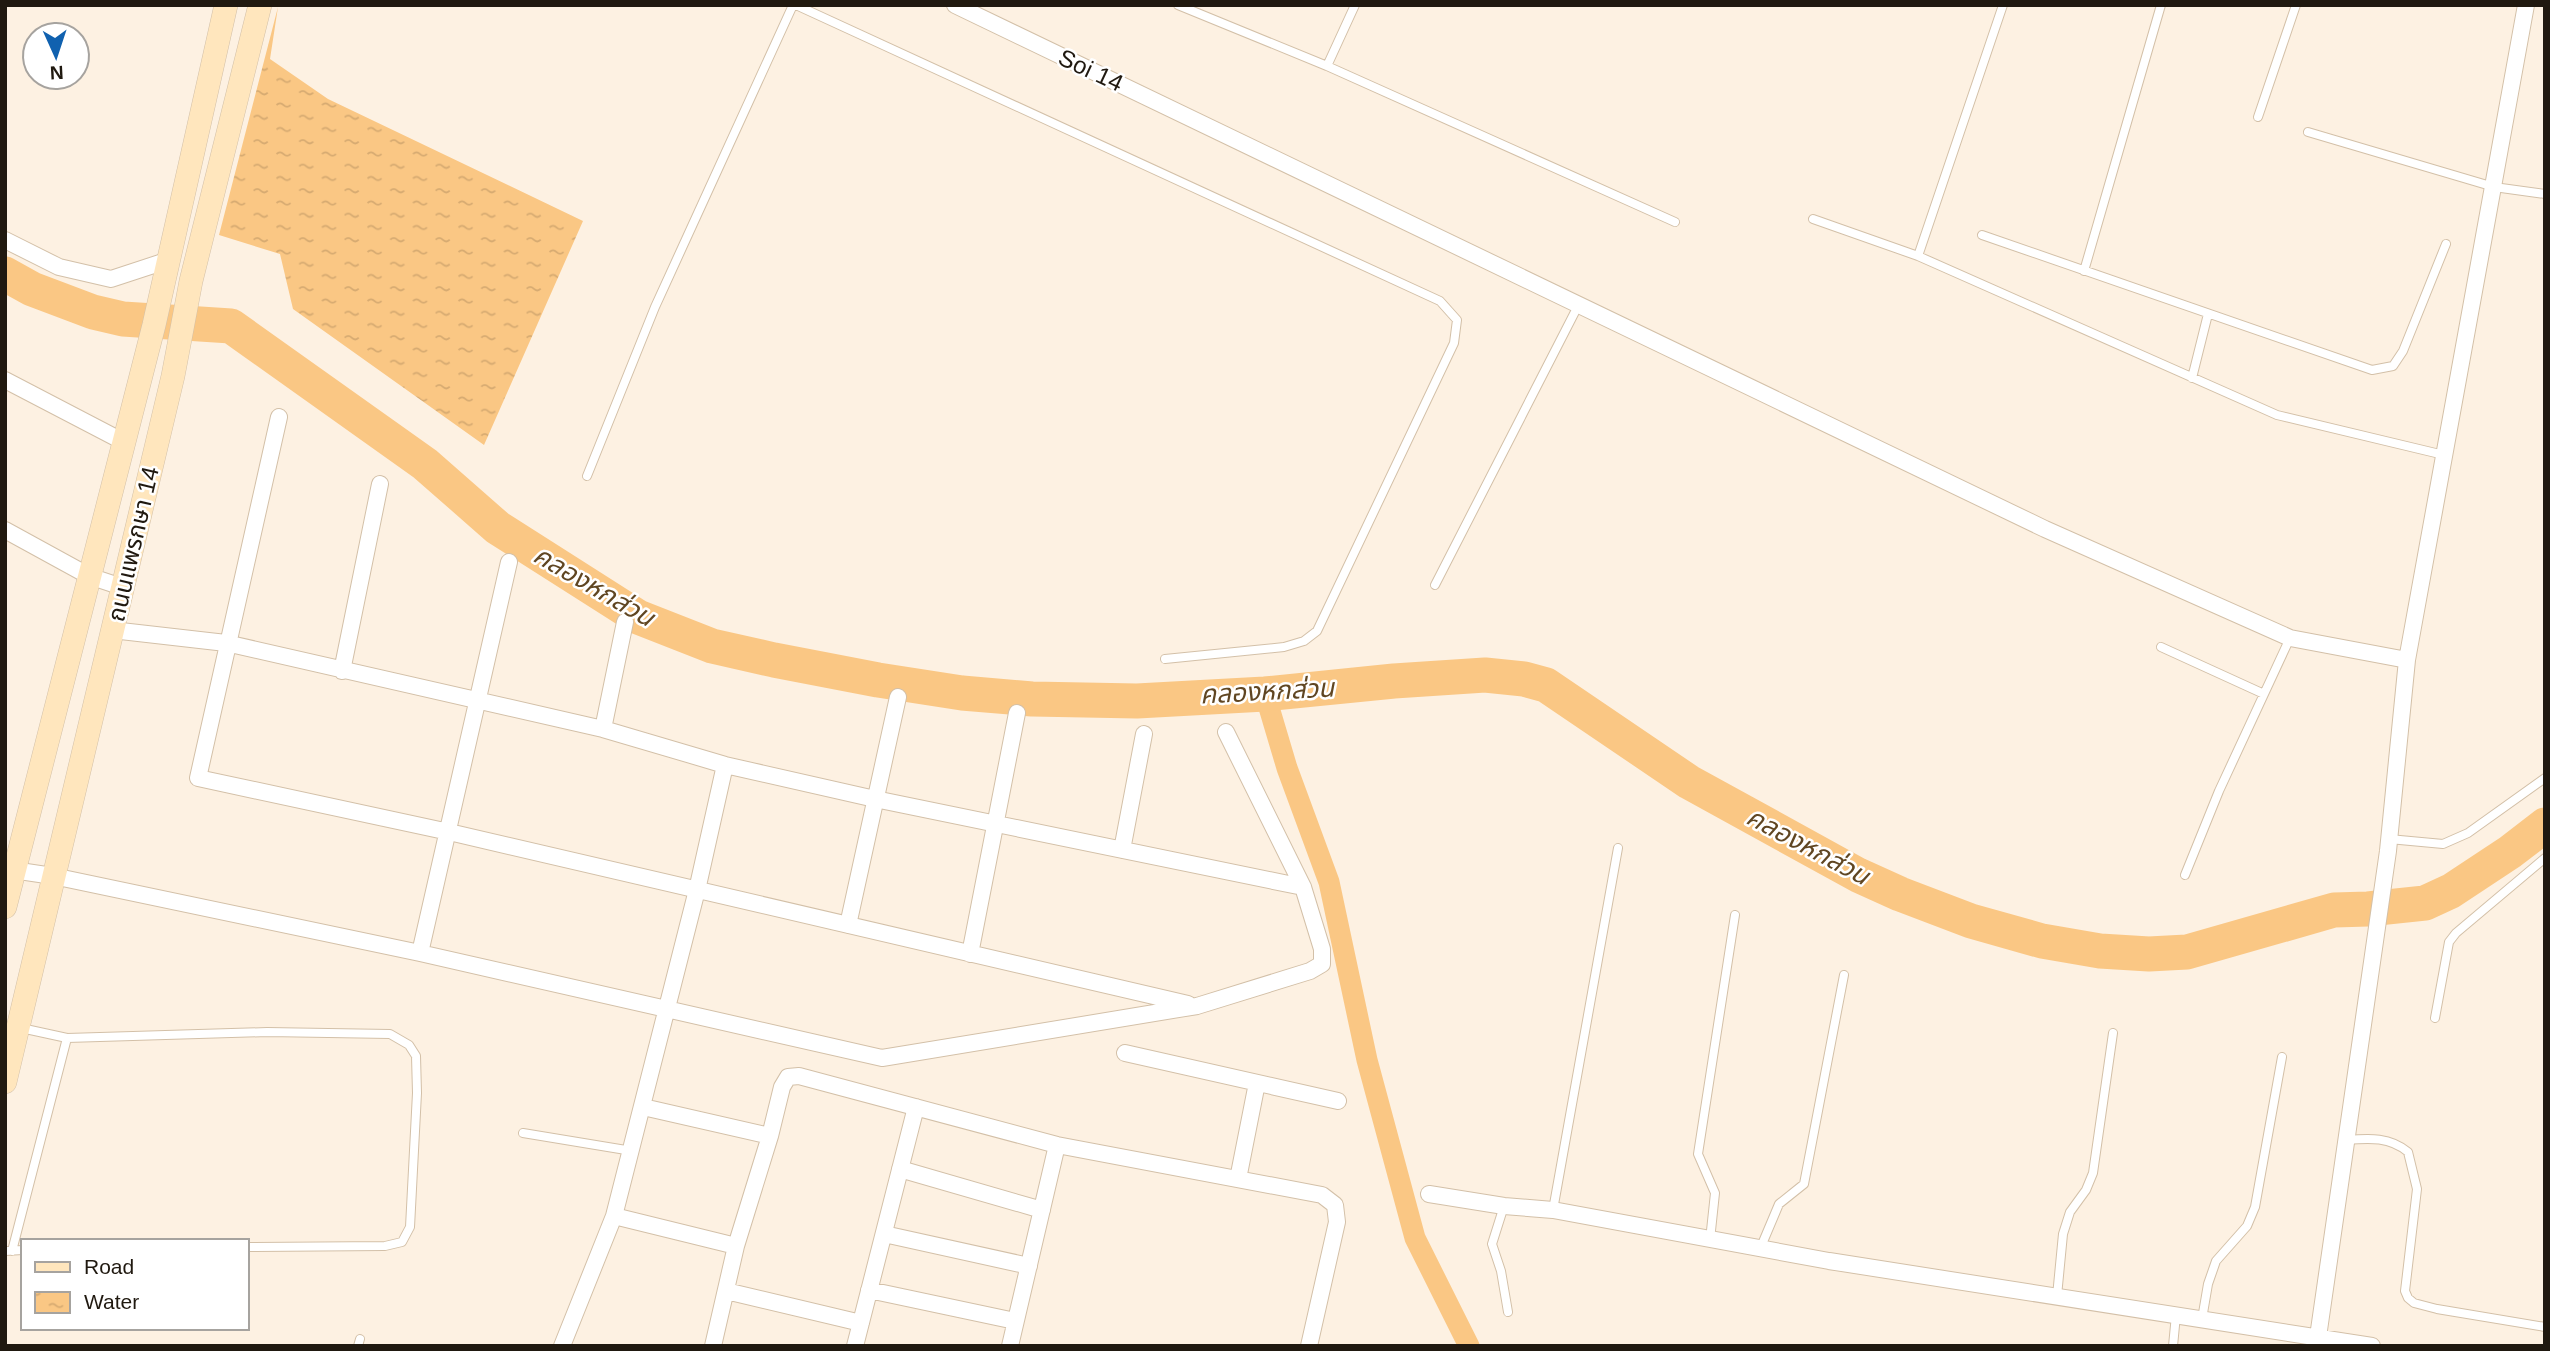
<svg xmlns="http://www.w3.org/2000/svg" width="2550" height="1351" font-family="Arial,'Noto Sans Thai',sans-serif">
<style>
.water{fill:url(#water-ripples)}
.lines{fill:none;stroke-linecap:round;stroke-linejoin:round}
.canal{stroke:#fac784;stroke-width:21}
.river{stroke:#fac784;stroke-width:35}
.lane-casing{stroke:#d3c0a8;stroke-width:10}
.street-casing{stroke:#d3c0a8;stroke-width:18}
.secondary-casing{stroke:#d3c0a8;stroke-width:24}
.lane{stroke:#fff;stroke-width:8}
.street{stroke:#fff;stroke-width:16}
.secondary{stroke:#ffe6bd;stroke-width:23}
.labels{text-anchor:middle;dominant-baseline:central;stroke-width:5;stroke-linejoin:round;paint-order:stroke}
.street-label{font-size:24px;fill:#201910;stroke:#fff}
.water-label{font-size:26px;font-style:italic;fill:#604622;stroke:#fff}
</style>
<defs>
<pattern id="water-ripples" width="26" height="14" patternUnits="userSpaceOnUse" patternTransform="scale(1.75)"><rect width="26" height="14" fill="#fac784"/><path d="M2 4q2-2 4 0t4 0M15 11q2-2 4 0t4 0" fill="none" stroke="#d6aa71"/></pattern>
</defs>
<rect width="100%" height="100%" fill="#fdf1e2"/>
<path class="water" d="M278 7 270 59 328 99 583 221 484 445 293 309 280 254 219 235Z"/>
<g class="lines">
<path class="canal" d="M1265 694 1287 768 1329 882 1367 1060 1415 1238 1469 1346"/>
<path class="river" d="M5 274 32 289 93 312 123 319 231 326 425 464 498 528 638 617 712 646 774 660 878 680 962 693 1032 699 1137 701 1265 694 1394 681 1485 675 1524 679 1546 685 1689 782 1858 875 1900 894 1971 921 2042 941 2100 951 2149 954 2187 952 2334 910 2368 909 2425 903 2451 891 2510 852 2545 825"/>
<g class="lane-casing">
<path id="lane" d="M796 5 1440 301 1457 320 1454 343 1317 631 1304 641 1284 647 1165 659
M1178 5 1327 66 1675 222
M2003 5 1918 256 2277 415 2444 455
M1327 66 1355 5
M2258 117 2296 5
M2308 132 2494 187 2545 194
M1813 219 1918 256
M1982 235 2372 370 2393 366 2403 351 2446 244
M2084 271 2161 5
M2192 378 2208 314
M587 476 655 307 793 5
M1435 585 1579 304
M2161 647 2264 694
M2389 839 2443 844 2468 833 2545 778
M2185 875 2219 791 2290 638
M2435 1018 2449 942 2456 933 2545 858
M67 1038 267 1032 390 1034 409 1045 416 1056 417 1093 410 1227 402 1242 385 1246 247 1247
M523 1133 632 1151
M2347 1140C2370 1138 2390 1137 2408 1152L2417 1189 2405 1291 2408 1298 2414 1303 2437 1309 2545 1327
M1504 1206 1492 1244 1501 1271 1508 1312
M1553 1210 1618 848
M1710 1240 1715 1193 1698 1154 1735 915
M1760 1249 1779 1204 1804 1184 1844 975
M5 1251 23 1250
M12 1251 67 1038 21 1028
M2057 1296 2063 1234 2070 1212 2086 1190 2093 1173 2113 1033
M2202 1319 2208 1284 2216 1261 2247 1226 2255 1207 2282 1057
M358 1346 360 1339
M2173 1346 2176 1315"/>
</g>
<g class="street-casing">
<path id="street" d="M955 5 2045 529 2290 638 2407 660
M5 240 59 267 111 279 169 260
M5 380 124 442
M279 417 198 778 449 832 1188 1004
M5 530 89 576 122 587
M112 630 226 643 603 729 725 765 875 799 1303 887
M342 671 380 484
M603 729 625 622
M1122 850 1144 734
M6 869 53 876 420 953 882 1058 1197 1006 1310 971 1322 964V949L1303 887 1226 732
M848 925 898 697
M420 953 509 562
M970 954 1017 713
M1125 1053 1338 1101
M643 1107 770 1136
M900 1169 1042 1210
M1238 1179 1257 1083
M1429 1194 1504 1206 1553 1210 1829 1261 2372 1346
M614 1216 736 1246
M884 1234 1029 1266
M869 1290 1015 1321
M726 1291 861 1323
M2318 1337 2388 851 2407 660 2526 5
M562 1346 614 1216 697 890 725 765
M713 1346 736 1246 770 1136 782 1087 788 1077 799 1076 1057 1145 1322 1195 1335 1205 1337 1222 1309 1346
M855 1346 916 1107
M1010 1346 1057 1145"/>
</g>
<g class="secondary-casing">
<path id="secondary" d="M5 907 154 325 226 5
M5 1082 173 376 191 281 260 5"/>
</g>
<use href="#lane" class="lane"/>
<use href="#street" class="street"/>
<use href="#secondary" class="secondary"/>
</g>
<g class="labels">
<g class="street-label">
<text transform="translate(1091 70) rotate(25)">Soi 14</text>
<text transform="translate(133 544) rotate(-77)">ถนนแพรกษา 14</text>
</g>
<g class="water-label">
<text transform="translate(594 586) rotate(30)">คลองหกส่วน</text>
<text transform="translate(1267 691) rotate(-3)">คลองหกส่วน</text>
<text transform="translate(1808 846) rotate(28)">คลองหกส่วน</text>
</g>
</g>
<rect width="2550" height="1351" fill="none" stroke="#201910" stroke-width="14"/>
<rect x="21" y="1239" width="228" height="91" fill="#ffffff" stroke="#a6a39f" stroke-width="2"/>
<rect x="35" y="1262" width="35" height="10" fill="#ffe6bd" stroke="#a6a39f" stroke-width="2"/>
<text x="84" y="1274" font-size="21" fill="#201910">Road</text>
<rect x="35" y="1292" width="35" height="21" fill="url(#water-ripples)" stroke="#a6a39f" stroke-width="2"/>
<text x="84" y="1309" font-size="21" fill="#201910">Water</text>
<g transform="translate(56 56) rotate(177)"><circle r="33" fill="#ffffff" stroke="#a6a39f" stroke-width="2"/>
<path d="M0-5L12 26L0 18L-12 26Z" fill="#1061af"/>
<text y="-10" font-size="19" font-weight="bold" text-anchor="middle" fill="#201910">N</text>
</g>
</svg>
